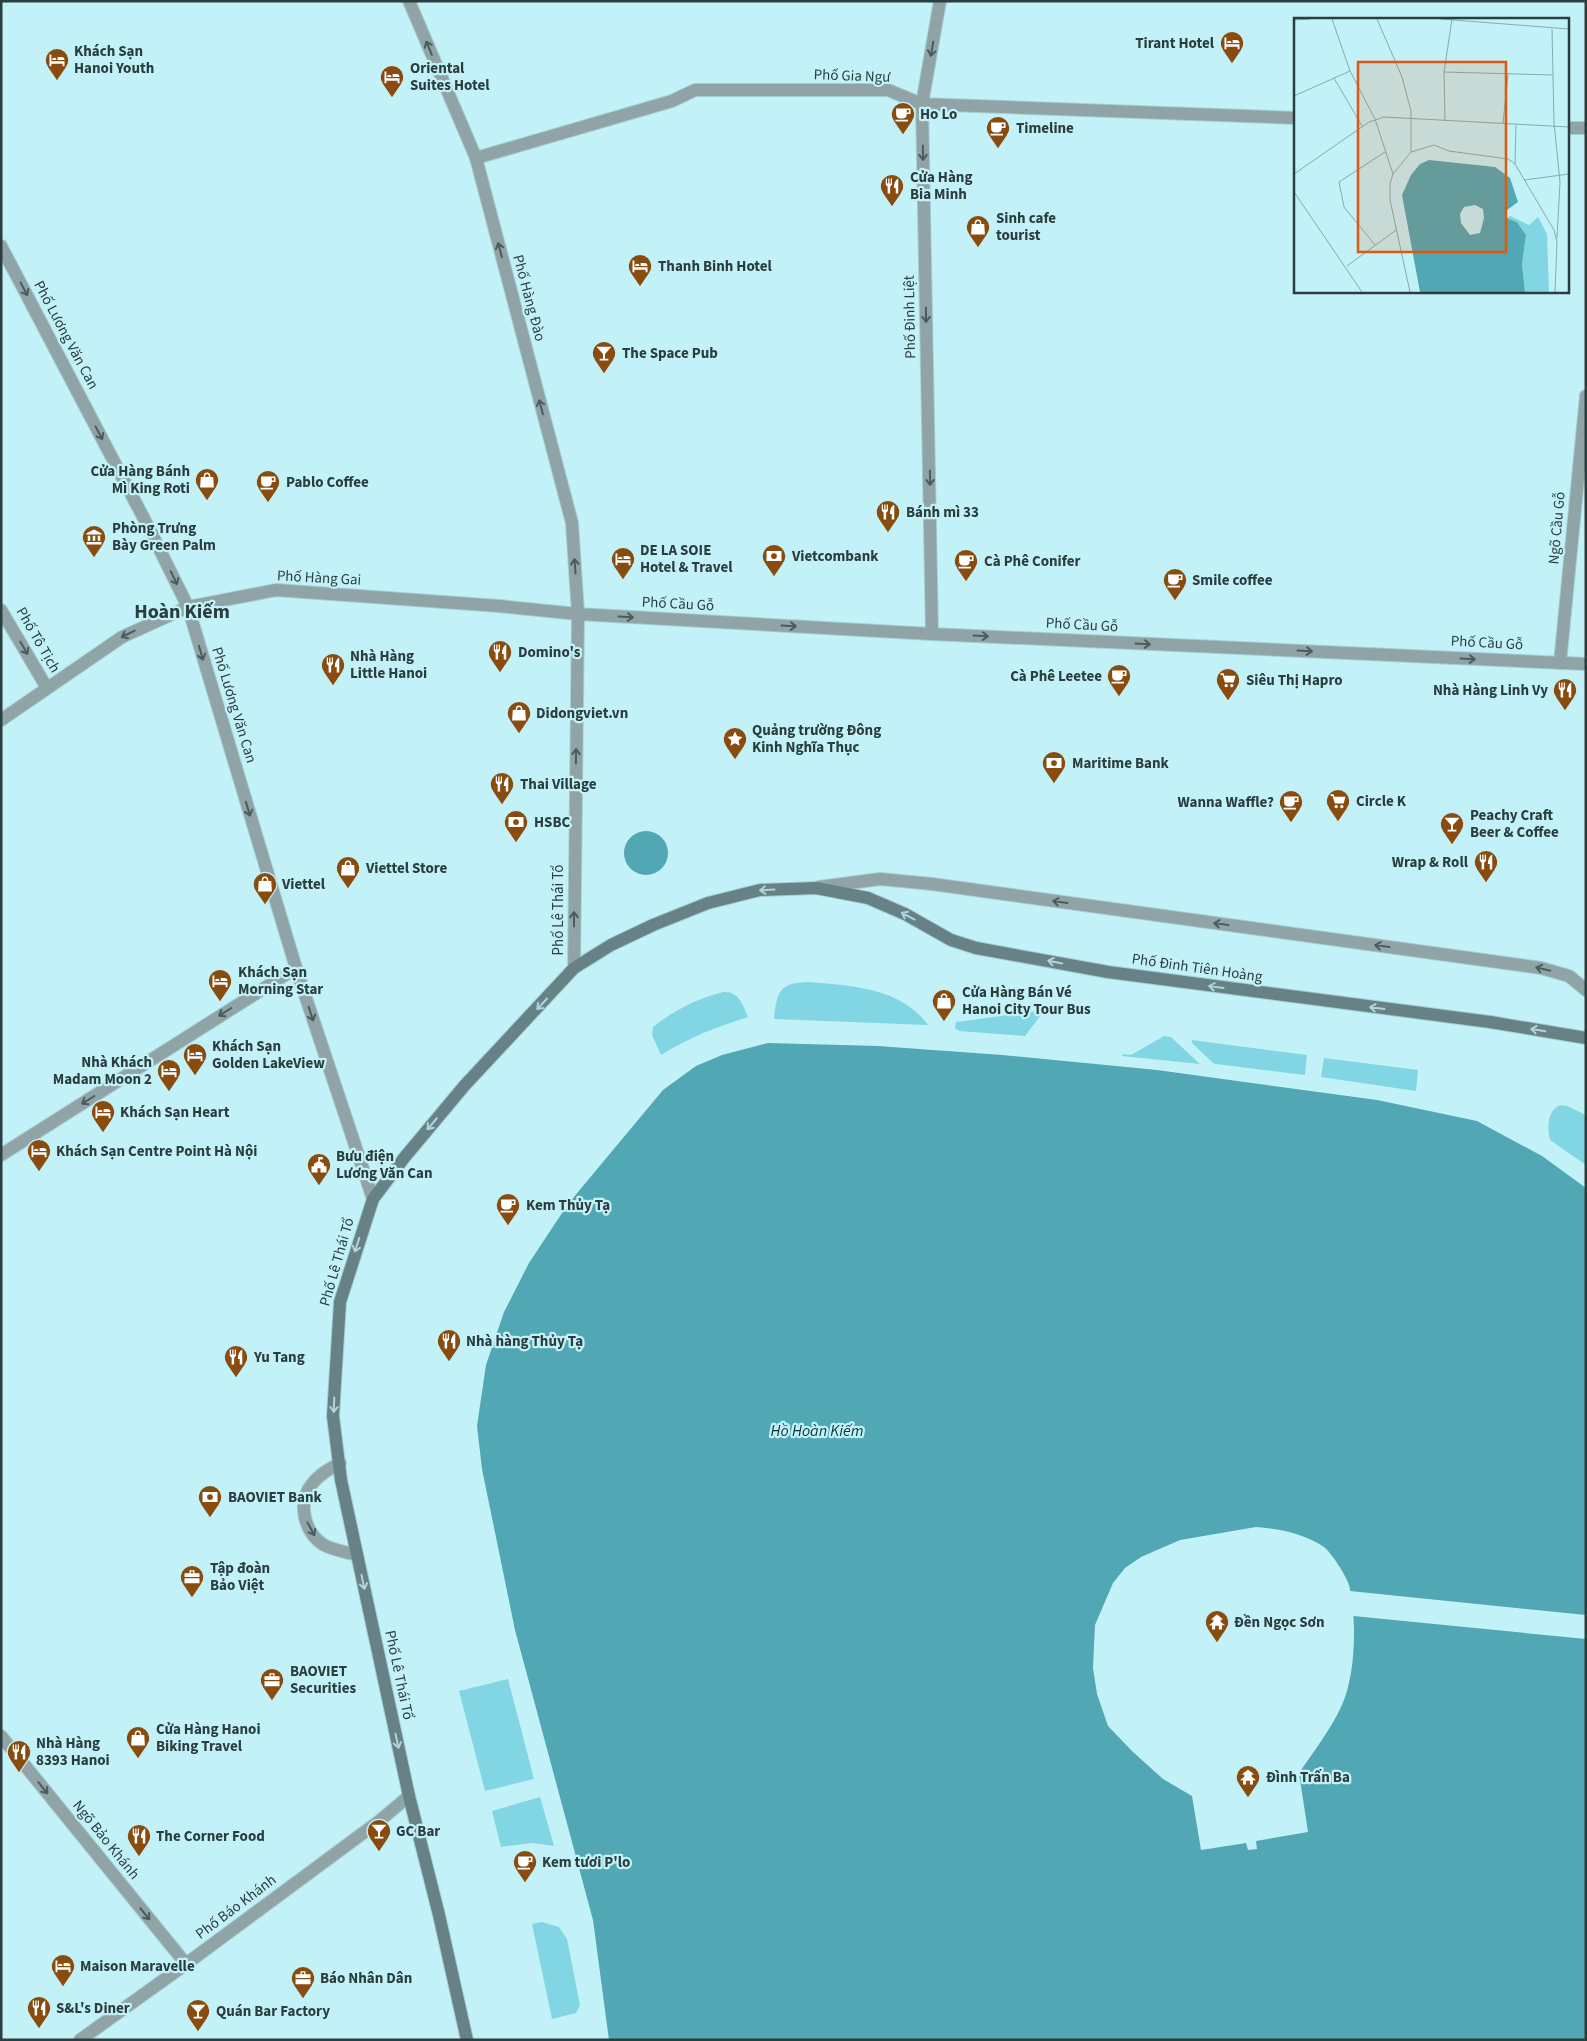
<svg xmlns="http://www.w3.org/2000/svg" width="1587" height="2041" font-family="'Source Sans 3',sans-serif">
<style>
.green{fill:#82d6e3}
.water{fill:#51a7b3;fill-rule:evenodd}
.pier{fill:#c3f1f8}
.lines{fill:none;stroke-linecap:round;stroke-linejoin:round}
.service-casing{stroke:#a4cdd3;stroke-width:14}
.minor-casing{stroke:#a4cdd3;stroke-width:14}
.tertiary-casing{stroke:#a4cdd3;stroke-width:14}
.secondary-casing{stroke:#a4cdd3;stroke-width:14}
.service{stroke:#90a3a6;stroke-width:12}
.minor{stroke:#90a3a6;stroke-width:12}
.tertiary{stroke:#90a3a6;stroke-width:12}
.secondary{stroke:#668286;stroke-width:12}
.oneway{stroke:#495c5e}
.oneway2{stroke:#acd5dc}
.labels{text-anchor:middle;dominant-baseline:central;stroke-width:4.5;stroke-linejoin:round;paint-order:stroke}
.poi-label{font-size:15px;font-weight:bold;fill:#2a3d3f;stroke:#c3f1f8;text-anchor:start}
.street-label{font-size:15px;fill:#2a3d3f;stroke:#c3f1f8}
.water-label{font-size:16px;font-style:italic;fill:#0c363c;stroke:#c3f1f8}
.district-label{font-size:20px;font-weight:bold;fill:#2a3d3f;stroke:#c3f1f8}
.inset-road{fill:none;stroke:#86a9ae;stroke-width:1}
.view{fill:#de580f;fill-opacity:0.15;stroke:#de580f;stroke-width:2.5}
.inset-edge{fill:none;stroke:#2a3d3f;stroke-width:2.5}
</style>
<rect width="100%" height="100%" fill="#c3f1f8"/>
<path class="green" d="M809 982C852 986 900 987 928 1025L774 1019C777 991 779 983 809 982Z
M723 992C739 991 743 1005 748 1017 716 1027 690 1037 661 1055L652 1035 653 1027C674 1010 697 999 723 992Z
M1037 1011 1041 1013V1015L1025 1036 959 1031 955 1028 956 1022 964 1021Z
M1164 1036 1171 1037 1200 1064 1122 1056 1123 1054 1131 1055Z
M1192 1040 1307 1055 1305 1075 1216 1064 1213 1063 1192 1043Z
M1324 1058 1418 1070 1416 1091 1321 1077Z
M1561 1105 1567 1106 1586 1115V1165L1550 1140C1547 1128 1547 1109 1561 1105Z
M508 1679 534 1779 485 1791 459 1691Z
M540 1797 554 1846 532 1843 501 1847 492 1811Z
M542 1922 559 1927 567 1939 580 2005 576 2013 552 2019 532 1924Z"/>
<path class="water" d="M624 853a22 22 0 1 1 44 0a22 22 0 1 1-44 0Z
M768 1043 878 1046 1002 1055 1157 1070 1377 1100 1477 1121 1542 1156 1586 1188V2040H609L593 1920 515 1630 482 1469 477 1426 486 1365 504 1312 529 1263 568 1204 663 1090 696 1066 722 1055ZM1256 1527C1280 1529 1303 1533 1324 1547 1331 1552 1347 1577 1349 1585 1357 1618 1356 1674 1342 1705 1331 1729 1314 1751 1299 1773L1308 1832 1256 1841 1257 1849 1248 1850 1246 1843 1201 1850 1192 1796 1163 1779 1133 1752 1108 1726 1097 1694 1093 1668 1095 1625 1113 1583 1125 1568 1141 1557 1180 1540Z"/>
<path class="pier" d="M1350 1591 1586 1615V1639L1353 1616Z"/>
<g class="lines">
<g class="service-casing">
<path id="service" d="M476 158 672 101 695 90H888L922 104
M819 887 880 879 932 884 1541 968 1569 976 1586 990
M340 1463C330 1469 319 1474 312 1484 297 1502 304 1533 324 1545 333 1550 346 1552 357 1555"/>
</g>
<g class="minor-casing">
<path id="minor" d="M922 104 1296 118
M1568 128H1586
M1 610 47 688
M932 634 922 104 940 1
M1560 663 1586 396
M1 1155 296 968
M1 1736 186 1964
M80 2040 186 1964 378 1822 409 1796"/>
</g>
<g class="tertiary-casing">
<path id="tertiary" d="M409 1 476 158 572 523 578 614 574 968
M1 246 151 532 188 607 296 968 373 1199
M1 720 122 637 188 607 276 590 499 606 578 614 932 634 1586 664"/>
</g>
<g class="secondary-casing">
<path id="secondary" d="M467 2040 439 1915 409 1796 341 1480 333 1416 340 1302 373 1199 404 1158 465 1085 574 968 611 945 653 925 708 903 760 890 816 888 868 898 905 914 951 940 976 948 1108 972 1490 1022 1586 1038"/>
</g>
<use href="#service" class="service"/>
<use href="#minor" class="minor"/>
<use href="#tertiary" class="tertiary"/>
<use href="#secondary" class="secondary"/>
</g>
<defs><path id="oneway-shaft" d="M-6 0H5M1.5-3L5.5 0L1.5 3" fill="none" stroke-width="1.6" stroke-linecap="round" stroke-linejoin="round" transform="scale(1.25)"/></defs>
<g class="oneway">
<use href="#oneway-shaft" transform="translate(429 48) rotate(-113)"/>
<use href="#oneway-shaft" transform="translate(932 49) rotate(100)"/>
<use href="#oneway-shaft" transform="translate(923 153) rotate(89)"/>
<use href="#oneway-shaft" transform="translate(500 250) rotate(-105)"/>
<use href="#oneway-shaft" transform="translate(24 289) rotate(62)"/>
<use href="#oneway-shaft" transform="translate(926 315) rotate(89)"/>
<use href="#oneway-shaft" transform="translate(541 407) rotate(-105)"/>
<use href="#oneway-shaft" transform="translate(99 433) rotate(62)"/>
<use href="#oneway-shaft" transform="translate(930 478) rotate(89)"/>
<use href="#oneway-shaft" transform="translate(575 566) rotate(-94)"/>
<use href="#oneway-shaft" transform="translate(174 578) rotate(64)"/>
<use href="#oneway-shaft" transform="translate(626 617) rotate(3)"/>
<use href="#oneway-shaft" transform="translate(789 626) rotate(3)"/>
<use href="#oneway-shaft" transform="translate(128 634) rotate(154)"/>
<use href="#oneway-shaft" transform="translate(981 636) rotate(3)"/>
<use href="#oneway-shaft" transform="translate(1143 644) rotate(3)"/>
<use href="#oneway-shaft" transform="translate(24 648) rotate(60)"/>
<use href="#oneway-shaft" transform="translate(1305 651) rotate(3)"/>
<use href="#oneway-shaft" transform="translate(201 653) rotate(74)"/>
<use href="#oneway-shaft" transform="translate(1468 659) rotate(3)"/>
<use href="#oneway-shaft" transform="translate(576 756) rotate(-89)"/>
<use href="#oneway-shaft" transform="translate(248 809) rotate(73)"/>
<use href="#oneway-shaft" transform="translate(1060 902) rotate(-172)"/>
<use href="#oneway-shaft" transform="translate(574 919) rotate(-90)"/>
<use href="#oneway-shaft" transform="translate(1221 924) rotate(-172)"/>
<use href="#oneway-shaft" transform="translate(1382 946) rotate(-172)"/>
<use href="#oneway-shaft" transform="translate(1543 969) rotate(-166)"/>
<use href="#oneway-shaft" transform="translate(225 1012) rotate(148)"/>
<use href="#oneway-shaft" transform="translate(311 1014) rotate(72)"/>
<use href="#oneway-shaft" transform="translate(88 1100) rotate(148)"/>
<use href="#oneway-shaft" transform="translate(311 1529) rotate(62)"/>
<use href="#oneway-shaft" transform="translate(43 1788) rotate(51)"/>
<use href="#oneway-shaft" transform="translate(145 1914) rotate(51)"/>
</g>
<g class="oneway2">
<use href="#oneway-shaft" transform="translate(767 890) rotate(177)"/>
<use href="#oneway-shaft" transform="translate(908 916) rotate(-152)"/>
<use href="#oneway-shaft" transform="translate(1055 962) rotate(-169)"/>
<use href="#oneway-shaft" transform="translate(1216 987) rotate(-172)"/>
<use href="#oneway-shaft" transform="translate(542 1004) rotate(133)"/>
<use href="#oneway-shaft" transform="translate(1377 1008) rotate(-173)"/>
<use href="#oneway-shaft" transform="translate(1538 1030) rotate(-171)"/>
<use href="#oneway-shaft" transform="translate(432 1124) rotate(130)"/>
<use href="#oneway-shaft" transform="translate(357 1245) rotate(108)"/>
<use href="#oneway-shaft" transform="translate(334 1405) rotate(92)"/>
<use href="#oneway-shaft" transform="translate(363 1582) rotate(78)"/>
<use href="#oneway-shaft" transform="translate(397 1741) rotate(78)"/>
</g>
<defs>
<g id="hotel-pin" transform="scale(1.25)"><path d="M0 17L-7.5 6A9.5 9.5 0 1 1 7.5 6Z" fill="#894b0e" stroke="#c3f1f8"/><path d="M-6-4.5h1.5V1H6V5H4.5V3h-9V5H-6ZM-4 0a1.8 1.8 0 1 1 3.6 0ZM.5 0V-2.5h3Q6-2.5 6 0Z" fill="#fff"/></g>
<g id="cafe-pin" transform="scale(1.25)"><path d="M0 17L-7.5 6A9.5 9.5 0 1 1 7.5 6Z" fill="#894b0e" stroke="#c3f1f8"/><path d="M-5.5-4.5H6V0H3Q3 3.5 0 3.5H-2.5Q-5.5 3.5-5.5 0ZM3-3.2v2h1.7v-2ZM-6 4.5H4V6H-6Z" fill="#fff"/></g>
<g id="restaurant-pin" transform="scale(1.25)"><path d="M0 17L-7.5 6A9.5 9.5 0 1 1 7.5 6Z" fill="#894b0e" stroke="#c3f1f8"/><path d="M-5-6h1v4h1v-4h1v4h1v-4h1v5L-1.5 .5V6h-2V.5L-5-1ZM5-6V6H3V1.5H1.5Q1.5-4 5-6Z" fill="#fff"/></g>
<g id="shop-pin" transform="scale(1.25)"><path d="M0 17L-7.5 6A9.5 9.5 0 1 1 7.5 6Z" fill="#894b0e" stroke="#c3f1f8"/><path d="M-5-2.5h2.3a2.7 3.5 0 0 1 5.4 0H5L5.5 6h-11ZM-1.5-2.5h3a1.5 2.3 0 0 0-3 0Z" fill="#fff"/></g>
<g id="bar-pin" transform="scale(1.25)"><path d="M0 17L-7.5 6A9.5 9.5 0 1 1 7.5 6Z" fill="#894b0e" stroke="#c3f1f8"/><path d="M-6-5H6L.8 .8V4.5H3.5V6h-7V4.5H-.8V.8Z" fill="#fff"/></g>
<g id="museum-pin" transform="scale(1.25)"><path d="M0 17L-7.5 6A9.5 9.5 0 1 1 7.5 6Z" fill="#894b0e" stroke="#c3f1f8"/><path d="M0-6L6-3V-2H-6V-3ZM-5-1h2V3h-2ZM-1-1h2V3h-2ZM3-1h2V3H3ZM-6 4H6V6H-6Z" fill="#fff"/></g>
<g id="bank-pin" transform="scale(1.25)"><path d="M0 17L-7.5 6A9.5 9.5 0 1 1 7.5 6Z" fill="#894b0e" stroke="#c3f1f8"/><path d="M-6-4H6V4H-6ZM0-2.3a2.3 2.3 0 1 0 0 4.6a2.3 2.3 0 1 0 0-4.6Z" fill="#fff"/></g>
<g id="supermarket-pin" transform="scale(1.25)"><path d="M0 17L-7.5 6A9.5 9.5 0 1 1 7.5 6Z" fill="#894b0e" stroke="#c3f1f8"/><path d="M-6-5.5h2.5l.6 2H6L4.5 2H-2.5L-4.4-4H-6ZM-1.5 3.2a1.3 1.3 0 1 0 .1 0ZM3 3.2a1.3 1.3 0 1 0 .1 0Z" fill="#fff"/></g>
<g id="sight-pin" transform="scale(1.25)"><path d="M0 17L-7.5 6A9.5 9.5 0 1 1 7.5 6Z" fill="#894b0e" stroke="#c3f1f8"/><path d="M0-6L1.8-2.2L6-1.7L2.9 1.2L3.7 5.4L0 3.3L-3.7 5.4L-2.9 1.2L-6-1.7L-1.8-2.2Z" fill="#fff"/></g>
<g id="civic-pin" transform="scale(1.25)"><path d="M0 17L-7.5 6A9.5 9.5 0 1 1 7.5 6Z" fill="#894b0e" stroke="#c3f1f8"/><path d="M-.6-6.5H3V-4.5H.6V-3L4-1V1h2V6H-6V1h2V-1L-.6-3ZM-1.2 2.5V6h2.4V2.5Z" fill="#fff"/></g>
<g id="office-pin" transform="scale(1.25)"><path d="M0 17L-7.5 6A9.5 9.5 0 1 1 7.5 6Z" fill="#894b0e" stroke="#c3f1f8"/><path d="M-6-3h4V-5.5h4V-3h4V5H-6ZM-1-4.5V-3h2v-1.5ZM-6 0V1H6V0Z" fill="#fff"/></g>
<g id="temple-pin" transform="scale(1.25)"><path d="M0 17L-7.5 6A9.5 9.5 0 1 1 7.5 6Z" fill="#894b0e" stroke="#c3f1f8"/><path d="M0-6L5-2H3V0L6.5 2.5H4V6H1.5V3h-3V6H-4V2.5H-6.5L-3 0V-2H-5Z" fill="#fff"/></g>
</defs>
<g fill-rule="evenodd">
<use href="#hotel-pin" x="1232" y="43"/>
<use href="#hotel-pin" x="57" y="60"/>
<use href="#hotel-pin" x="392" y="77"/>
<use href="#cafe-pin" x="903" y="114"/>
<use href="#cafe-pin" x="998" y="128"/>
<use href="#restaurant-pin" x="892" y="186"/>
<use href="#shop-pin" x="978" y="227"/>
<use href="#hotel-pin" x="640" y="266"/>
<use href="#bar-pin" x="604" y="353"/>
<use href="#shop-pin" x="207" y="480"/>
<use href="#cafe-pin" x="268" y="482"/>
<use href="#restaurant-pin" x="888" y="512"/>
<use href="#museum-pin" x="94" y="537"/>
<use href="#bank-pin" x="774" y="556"/>
<use href="#hotel-pin" x="623" y="559"/>
<use href="#cafe-pin" x="966" y="561"/>
<use href="#cafe-pin" x="1175" y="580"/>
<use href="#restaurant-pin" x="500" y="652"/>
<use href="#restaurant-pin" x="333" y="665"/>
<use href="#cafe-pin" x="1119" y="676"/>
<use href="#supermarket-pin" x="1228" y="680"/>
<use href="#restaurant-pin" x="1565" y="690"/>
<use href="#shop-pin" x="519" y="713"/>
<use href="#sight-pin" x="735" y="739"/>
<use href="#bank-pin" x="1054" y="763"/>
<use href="#restaurant-pin" x="502" y="784"/>
<use href="#supermarket-pin" x="1338" y="801"/>
<use href="#cafe-pin" x="1291" y="802"/>
<use href="#bank-pin" x="516" y="822"/>
<use href="#bar-pin" x="1452" y="824"/>
<use href="#restaurant-pin" x="1486" y="862"/>
<use href="#shop-pin" x="348" y="868"/>
<use href="#shop-pin" x="265" y="884"/>
<use href="#hotel-pin" x="220" y="981"/>
<use href="#shop-pin" x="944" y="1001"/>
<use href="#hotel-pin" x="195" y="1055"/>
<use href="#hotel-pin" x="169" y="1071"/>
<use href="#hotel-pin" x="103" y="1112"/>
<use href="#hotel-pin" x="39" y="1151"/>
<use href="#civic-pin" x="319" y="1165"/>
<use href="#cafe-pin" x="508" y="1205"/>
<use href="#restaurant-pin" x="449" y="1341"/>
<use href="#restaurant-pin" x="236" y="1357"/>
<use href="#bank-pin" x="210" y="1497"/>
<use href="#office-pin" x="192" y="1577"/>
<use href="#temple-pin" x="1217" y="1622"/>
<use href="#office-pin" x="272" y="1680"/>
<use href="#shop-pin" x="138" y="1738"/>
<use href="#restaurant-pin" x="19" y="1752"/>
<use href="#temple-pin" x="1248" y="1777"/>
<use href="#bar-pin" x="379" y="1831"/>
<use href="#restaurant-pin" x="139" y="1836"/>
<use href="#cafe-pin" x="525" y="1862"/>
<use href="#hotel-pin" x="63" y="1966"/>
<use href="#office-pin" x="303" y="1978"/>
<use href="#restaurant-pin" x="39" y="2008"/>
<use href="#bar-pin" x="198" y="2011"/>
</g>
<g class="labels">
<g class="poi-label">
<text x="1214" y="43" text-anchor="end">Tirant Hotel</text>
<text x="74" y="51">Khách Sạn<tspan x="74" dy="17">Hanoi Youth</tspan></text>
<text x="410" y="68">Oriental<tspan x="410" dy="17">Suites Hotel</tspan></text>
<text x="920" y="114">Ho Lo</text>
<text x="1016" y="128">Timeline</text>
<text x="910" y="177">Cửa Hàng<tspan x="910" dy="17">Bia Minh</tspan></text>
<text x="996" y="218">Sinh cafe<tspan x="996" dy="17">tourist</tspan></text>
<text x="658" y="266">Thanh Binh Hotel</text>
<text x="622" y="353">The Space Pub</text>
<text x="190" y="471" text-anchor="end">Cửa Hàng Bánh<tspan x="190" dy="17">Mì King Roti</tspan></text>
<text x="286" y="482">Pablo Coffee</text>
<text x="906" y="512">Bánh mì 33</text>
<text x="112" y="528">Phòng Trưng<tspan x="112" dy="17">Bày Green Palm</tspan></text>
<text x="640" y="550">DE LA SOIE<tspan x="640" dy="17">Hotel &amp; Travel</tspan></text>
<text x="792" y="556">Vietcombank</text>
<text x="984" y="561">Cà Phê Conifer</text>
<text x="1192" y="580">Smile coffee</text>
<text x="518" y="652">Domino's</text>
<text x="350" y="656">Nhà Hàng<tspan x="350" dy="17">Little Hanoi</tspan></text>
<text x="1102" y="676" text-anchor="end">Cà Phê Leetee</text>
<text x="1246" y="680">Siêu Thị Hapro</text>
<text x="1548" y="690" text-anchor="end">Nhà Hàng Linh Vy</text>
<text x="536" y="713">Didongviet.vn</text>
<text x="752" y="730">Quảng trường Đông<tspan x="752" dy="17">Kinh Nghĩa Thục</tspan></text>
<text x="1072" y="763">Maritime Bank</text>
<text x="520" y="784">Thai Village</text>
<text x="1356" y="801">Circle K</text>
<text x="1274" y="802" text-anchor="end">Wanna Waffle?</text>
<text x="1470" y="815">Peachy Craft<tspan x="1470" dy="17">Beer &amp; Coffee</tspan></text>
<text x="534" y="822">HSBC</text>
<text x="1468" y="862" text-anchor="end">Wrap &amp; Roll</text>
<text x="366" y="868">Viettel Store</text>
<text x="282" y="884">Viettel</text>
<text x="238" y="972">Khách Sạn<tspan x="238" dy="17">Morning Star</tspan></text>
<text x="962" y="992">Cửa Hàng Bán Vé<tspan x="962" dy="17">Hanoi City Tour Bus</tspan></text>
<text x="212" y="1046">Khách Sạn<tspan x="212" dy="17">Golden LakeView</tspan></text>
<text x="152" y="1062" text-anchor="end">Nhà Khách<tspan x="152" dy="17">Madam Moon 2</tspan></text>
<text x="120" y="1112">Khách Sạn Heart</text>
<text x="56" y="1151">Khách Sạn Centre Point Hà Nội</text>
<text x="336" y="1156">Bưu điện<tspan x="336" dy="17">Lương Văn Can</tspan></text>
<text x="526" y="1205">Kem Thủy Tạ</text>
<text x="466" y="1341">Nhà hàng Thủy Tạ</text>
<text x="254" y="1357">Yu Tang</text>
<text x="228" y="1497">BAOVIET Bank</text>
<text x="210" y="1568">Tập đoàn<tspan x="210" dy="17">Bảo Việt</tspan></text>
<text x="1234" y="1622">Đền Ngọc Sơn</text>
<text x="290" y="1671">BAOVIET<tspan x="290" dy="17">Securities</tspan></text>
<text x="156" y="1729">Cửa Hàng Hanoi<tspan x="156" dy="17">Biking Travel</tspan></text>
<text x="36" y="1743">Nhà Hàng<tspan x="36" dy="17">8393 Hanoi</tspan></text>
<text x="1266" y="1777">Đình Trấn Ba</text>
<text x="396" y="1831">GC Bar</text>
<text x="156" y="1836">The Corner Food</text>
<text x="542" y="1862">Kem tươi P'lo</text>
<text x="80" y="1966">Maison Maravelle</text>
<text x="320" y="1978">Báo Nhân Dân</text>
<text x="56" y="2008">S&amp;L's Diner</text>
<text x="216" y="2011">Quán Bar Factory</text>
</g>
<g class="street-label">
<text transform="translate(852 76) rotate(2)">Phố Gia Ngư</text>
<text transform="translate(529 298) rotate(75)">Phố Hàng Đào</text>
<text transform="translate(910 317) rotate(-91)">Phố Đinh Liệt</text>
<text transform="translate(66 335) rotate(62)">Phố Lương Văn Can</text>
<text transform="translate(1557 528) rotate(-85)">Ngõ Cầu Gỗ</text>
<text transform="translate(319 578) rotate(3)">Phố Hàng Gai</text>
<text transform="translate(678 604) rotate(3)">Phố Cầu Gỗ</text>
<text transform="translate(1082 625) rotate(3)">Phố Cầu Gỗ</text>
<text transform="translate(38 640) rotate(60)">Phố Tô Tịch</text>
<text transform="translate(1487 643) rotate(3)">Phố Cầu Gỗ</text>
<text transform="translate(234 705) rotate(73)">Phố Lương Văn Can</text>
<text transform="translate(558 910) rotate(-90)">Phố Lê Thái Tổ</text>
<text transform="translate(1197 968) rotate(8)">Phố Đinh Tiên Hoàng</text>
<text transform="translate(337 1262) rotate(-74)">Phố Lê Thái Tổ</text>
<text transform="translate(399 1675) rotate(78)">Phố Lê Thái Tổ</text>
<text transform="translate(106 1840) rotate(51)">Ngõ Bảo Khánh</text>
<text transform="translate(236 1907) rotate(-37)">Phố Báo Khánh</text>
</g>
<g class="water-label">
<text x="817" y="1431">Hồ Hoàn Kiếm</text>
</g>
<g class="district-label">
<text x="182" y="612">Hoàn Kiếm</text>
</g>
</g>
<g transform="translate(1294 18)">
<rect width="275" height="275" fill="#c3f1f8"/>
<path d="M216 198 235 207 244 199 253 216 255 274H231L228 246 232 217 223 204 212 201Z" fill="#82d6e3"/>
<path d="M135 142 201 149 216 160 224 184 213 192 212 200 223 204 232 217 228 246 231 274H126L108 177 117 157 126 146ZM181 187 189 191 190 200 186 215 176 217 167 205 166 196 170 189Z" fill="#51a7b3" fill-rule="evenodd"/>
<path class="inset-road" d="M38 1 56 53 81 101 99 156M83 1 108 59 117 93V134M147 1 275 11M0 2 16 1M258 11 260 105 266 164 263 220M150 54 259 57M40 60 68 108M0 78 56 53M151 103 150 54 158 1M209 106 214 56M221 146 222 107M0 156 75 104 90 99 275 109M230 162 275 156M0 174 68 274M81 227 50 189 45 164 91 134M53 248 102 212M116 274 96 182V166L99 156 117 134 140 127 155 133 214 141 221 146 260 212 263 224 261 274"/>
<path class="view" d="M64 44H212V234H64Z"/>
<rect width="275" height="275" class="inset-edge"/>
</g>
<rect width="1587" height="2041" fill="none" stroke="#2a3d3f" stroke-width="5"/>
</svg>
